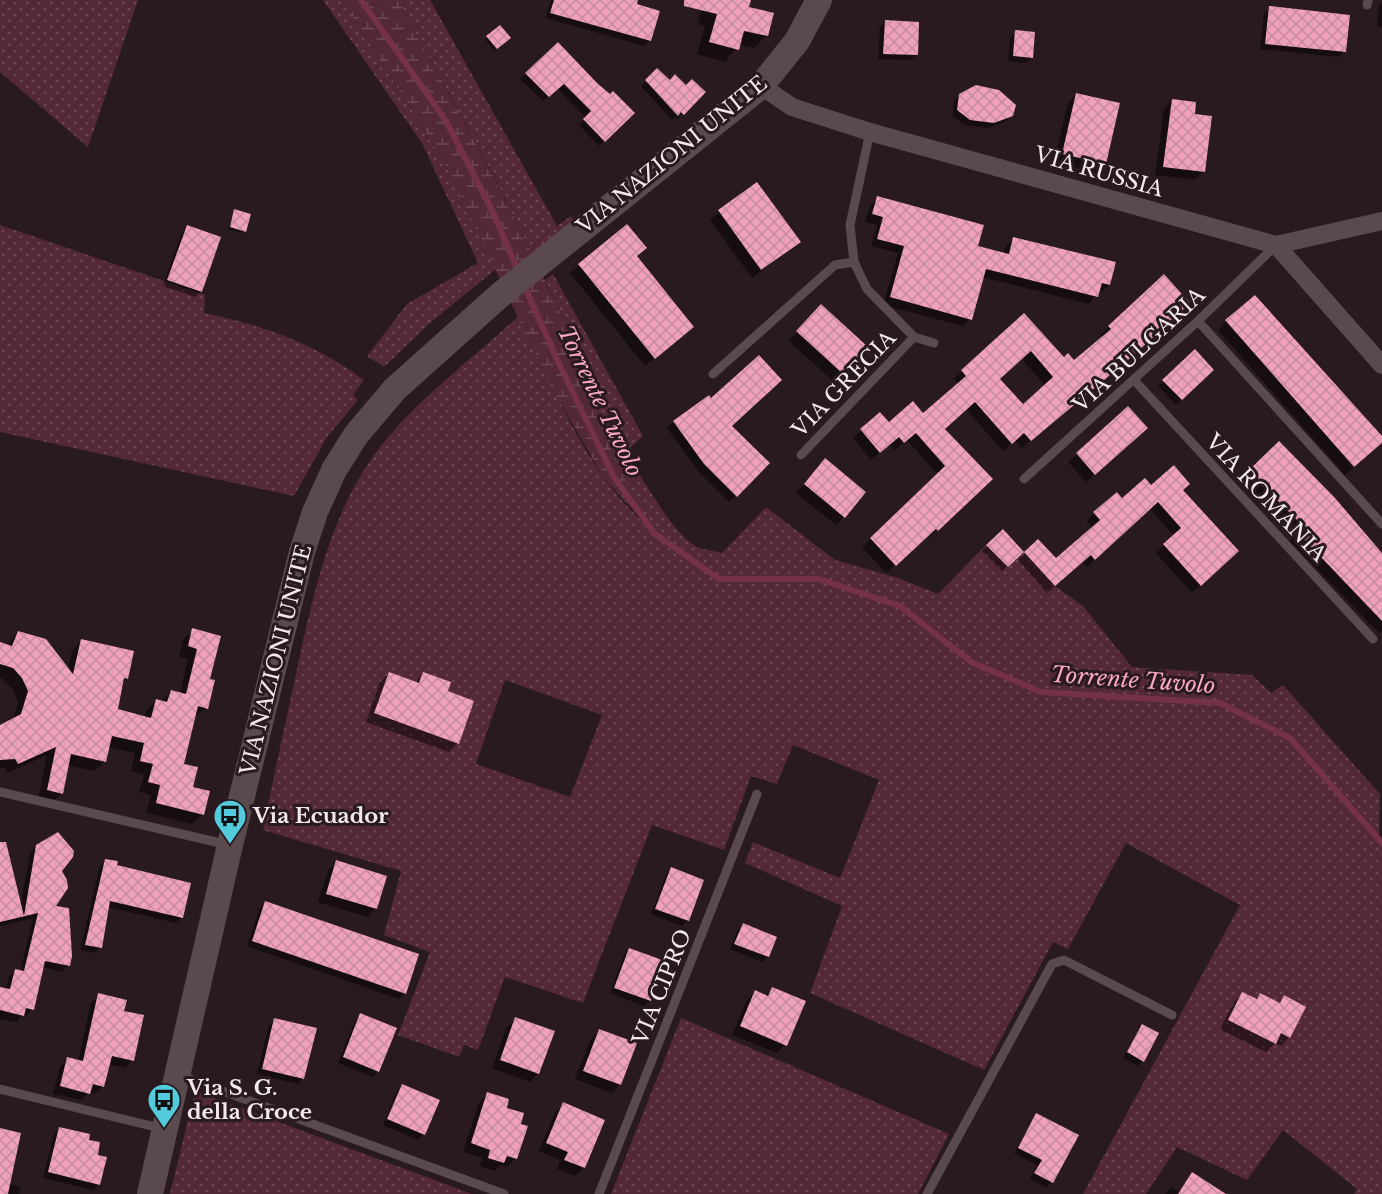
<svg xmlns="http://www.w3.org/2000/svg" width="1382" height="1194" font-family="'Libre Baskerville',serif">
<style>
.grass{fill:url(#grass-dots);fill-rule:evenodd}
.wetland{fill:url(#wetland-marsh)}
.shadow{fill:#0007;fill-rule:evenodd}
.lines{fill:none;stroke-linecap:round;stroke-linejoin:round}
.stream{stroke:#743149;stroke-width:6}
.building{fill:url(#building-cross-hatch);fill-rule:evenodd}
.lane{stroke:#5a4a4e;stroke-width:9}
.street{stroke:#5a4a4e;stroke-width:18}
.secondary{stroke:#5a4a4e;stroke-width:26}
.labels{text-anchor:middle;dominant-baseline:central;stroke-width:6;stroke-linejoin:round;paint-order:stroke}
.street-label{font-size:21px;fill:#f3e9ec;stroke:#281a1e}
.poi-label{font-size:21px;font-weight:bold;fill:#f3e9ec;stroke:#281a1e;text-anchor:start}
.water-label{font-size:22px;font-style:italic;fill:#fba8c2;stroke:#281a1e}
</style>
<defs>
<pattern id="grass-dots" width="8" height="8" patternUnits="userSpaceOnUse" patternTransform="scale(1.5)"><rect width="8" height="8" fill="#542937"/><path d="M2 2h.1M6 6h.1" fill="none" stroke="#6d4854" stroke-width="1.8" stroke-linecap="round"/></pattern>
<pattern id="wetland-marsh" width="20" height="14" patternUnits="userSpaceOnUse" patternTransform="scale(1.5)"><rect width="20" height="14" fill="#542937"/><path d="M1 5h8M5 5V1M11 12h8M15 12V8" fill="none" stroke="#6d4854"/></pattern>
<pattern id="building-cross-hatch" width="8" height="8" patternUnits="userSpaceOnUse" patternTransform="scale(1.5)"><rect width="8" height="8" fill="#f0a1ba"/><path d="M0 0l8 8M0 8l8-8" fill="none" stroke="#c68a9d"/></pattern>
</defs>
<rect width="100%" height="100%" fill="#281a1e"/>
<path class="grass" d="M0 0H138L88 147 0 72Z
M323 0H342L444 161 496 269 430 323 384 367 367 356 407 304 478 263 423 145Z
M398 0H430L557 226 571 216 576 223 532 254 497 182Z
M0 225 205 295 204 313C263 325 316 344 364 380L353 395 358 400 327 437 294 496 0 432Z
M553 274 643 436 626 452C642 477 673 536 699 548 706 550 715 551 722 553L766 507 835 560 898 578 938 594 986 545 1008 567 1024 552 1055 586 1083 606 1132 667 1252 675 1271 693 1283 685 1380 794 1379 838 1382 843V1194H1354L1357 1189 1283 1130 1247 1180 1177 1147 1146 1194H1083L1240 905 1126 843 1068 949 1053 942 984 1070 810 993 842 906 745 863 753 842 840 878 879 780 793 745 777 784 751 776 724 850 652 825 583 1003 505 977 478 1050 464 1045 459 1057 398 1035 430 952 384 935 401 871 263 830C273 779 284 729 295 679 313 595 331 503 389 436 427 392 476 355 519 316 555 390 588 477 652 530L616 462 565 322 545 280ZM505 680 602 715 570 797 476 764Z
M681 1018 949 1134 918 1194H611Z
M201 1093 472 1194H170L194 1095Z"/>
<path class="wetland" d="M342 0H398L497 183 532 254 565 322 616 462 654 533 604 478 550 385 444 161Z"/>
<path class="shadow" d="M551 0H636L635 5 650 40 644 46 546 18Z
M704 0H750L747 9 766 36 754 48 739 45 725 62 697 54 705 26 698 24Z
M1382 2V27L1377 26 1379 5Z
M1270 8 1344 51 1339 57 1260 49 1264 13Z
M885 22 916 55 911 60 878 59 880 27Z
M499 27 509 38 494 50 485 39Z
M1016 32 1031 58 1026 63 1008 61 1010 38Z
M558 44 596 84 632 113 599 146 579 125 586 118 557 88 543 101 520 79Z
M657 70 670 82 704 92 677 119 675 117 672 120 641 86Z
M1076 94 1105 163 1096 172 1054 162 1068 103Z
M960 95 1012 115 1006 121 988 128 964 125 953 116 954 101Z
M1172 100 1193 115 1204 171 1195 180 1155 175 1164 109Z
M756 184 799 242 752 278 710 220Z
M877 198 976 247 1004 254 1005 247 1013 239 1109 285 1102 292 1098 291 1089 304 982 277 971 319 963 326 883 305 898 253 871 246 877 225 865 222 870 206Z
M235 211 245 231 242 233 228 230Z
M627 226 635 257 692 327 645 366 570 273Z
M187 227 219 238 200 292 195 297 163 286 182 232Z
M1164 276 1124 363 1022 448 1015 440 1003 451 966 409 943 430 991 479 929 538 927 536 886 573 862 547 938 475 907 440 895 450 889 444 871 460 853 438 880 414 889 424 923 415 958 384 954 379 962 371 1024 316 1063 359 1074 362 1103 338 1100 335ZM1022 359 1045 386 1023 406 999 379Z
M813 315 841 372 833 381 789 341Z
M1226 321 1382 438V441L1345 475 1218 330Z
M1195 352 1212 370 1176 405 1158 386Z
M1128 408 1138 436 1086 482 1068 462Z
M674 422 730 426 768 463 729 502 698 471 667 428Z
M1279 443 1382 553V631L1379 633 1290 541 1297 534 1242 479Z
M825 460 844 517 836 525 796 493Z
M1151 487 1181 490 1229 559 1192 593 1156 553 1174 536 1149 508 1087 567 1082 561 1047 593 1018 560 1024 554 1022 552 1002 571 982 551 1003 531 1024 554 1038 541 1056 560 1093 528 1087 521 1094 513Z
M193 630 209 680 206 708 194 717 182 765 202 814 192 824 146 813 151 795 139 792 144 774 131 771 135 753 108 747 105 761 95 771 67 765 62 793 51 803 38 800 47 755 7 773 5 768H0V727L13 720 18 702 12 688 0 677V645L7 646 18 632 68 669 72 651 82 641 127 679 121 684 116 710 144 718 146 711 156 701 161 702 171 692 180 694 188 659 179 656 183 640Z
M389 673 414 683 424 673 446 692 457 743 449 752 366 722 380 682Z
M37 846 60 871 54 907 70 956 68 966 62 972 42 967 32 1009 26 1016 23 1015 16 1022 0 1019V988L6 990 9 977 15 970 20 972 33 918 0 926V862L20 909 30 853Z
M106 860 115 866 181 918 176 923 108 907 100 947 95 953 80 950 100 866Z
M337 862 376 908 367 917 318 902 328 871Z
M671 869 687 920 682 926 651 914 666 875Z
M265 903 405 993 399 999 247 946 260 908Z
M743 925 768 957 762 962 730 949 737 931Z
M629 949 650 1000 644 1006 610 993 624 955Z
M772 989 785 1045 777 1053 732 1035 747 1000 755 992 765 996Z
M1242 994 1255 1000 1260 994 1278 1003 1284 997 1289 1037 1281 1046 1275 1043 1266 1052 1220 1029 1234 1002Z
M99 995 123 1012 132 1060 125 1068 108 1064 103 1086 95 1094 89 1092 81 1100 53 1094 60 1067 68 1059 78 1061 91 1003Z
M361 1015 378 1071 373 1077 338 1063 355 1021Z
M275 1019 303 1078 298 1084 257 1074 269 1025Z
M515 1019 538 1073 530 1082 492 1068 507 1027Z
M1143 1026V1061L1137 1066 1123 1058Z
M599 1030 620 1084 612 1093 575 1079 591 1039Z
M403 1085 424 1134 418 1140 383 1125 397 1091Z
M487 1094 505 1109 516 1158 507 1167 500 1165 495 1171 480 1166 483 1158 463 1152 479 1103Z
M564 1104 584 1167 575 1176 557 1169 560 1160 539 1151 555 1113Z
M1037 1114 1077 1135 1047 1188 1030 1179 1037 1165 1014 1153Z
M59 1129 87 1141 96 1156 99 1184 93 1190 43 1178 54 1134Z
M0 1130 9 1184 20 1187 19 1194H0Z
M1192 1174 1213 1194H1165L1172 1187 1179 1192Z"/>
<g class="lines">
<path class="stream" d="M361 0 446 121 492 210 519 273
M523 283 560 366 614 477 654 533 719 579H819L900 606 971 662 1041 692 1220 703 1290 738 1382 843"/>
</g>
<path class="building" d="M554 0H638L637 4 660 11 651 41 550 13Z
M684 0H751L749 7 774 13 768 36 744 31 739 50 709 42 717 14 684 6Z
M1269 6 1350 15 1346 52 1265 44Z
M885 20 919 22 918 55 883 54Z
M500 25 511 38 497 49 486 36Z
M1015 30 1035 32 1033 58 1013 56Z
M558 42 597 83 610 94 613 91 635 113 605 142 583 119 591 111 564 84 549 97 525 73Z
M657 68 670 80 675 74 686 85 692 79 706 92 684 115 681 112 678 116 645 80Z
M976 85 999 90 1016 105 1013 116 994 123 970 120 957 110 959 94Z
M1076 93 1120 103 1106 164 1062 154Z
M1172 99 1196 102 1195 114 1212 116 1205 172 1163 167Z
M757 182 801 242 761 270 718 210Z
M877 196 984 225 978 246 1009 254 1013 237 1116 262 1110 285 1102 283 1098 297 986 269 972 320 890 297 904 246 877 239 883 217 872 214Z
M234 209 251 214 246 232 230 227Z
M627 224 647 248 637 256 694 327 655 359 578 264Z
M187 225 221 237 202 292 167 280Z
M1164 274 1190 303 1134 355 1031 441 1024 433 1012 444 975 402 945 429 993 479 938 531 936 529 896 566 870 538 945 466 916 433 904 443 899 437 880 453 860 429 880 412 889 422 913 401 923 413 966 376 961 370 1024 313 1064 357 1068 353 1074 360 1111 329 1108 326ZM1031 351 1053 377 1023 404 1000 379Z
M1255 295 1382 436V443L1354 467 1225 320Z
M821 304 867 346 842 373 796 331Z
M1195 349 1214 370 1182 400 1162 380Z
M759 355 782 380 732 426 770 463 737 497 704 464 673 421 709 395 711 398Z
M1128 406 1148 428 1095 475 1076 453Z
M1279 441 1335 498 1382 553V621L1297 532 1303 526 1248 471Z
M825 458 866 492 845 518 804 484Z
M1174 465 1190 484 1183 490 1239 551 1201 586 1163 544 1181 528 1158 502 1095 560 1091 555 1055 586 1024 552 1038 539 1056 558 1100 520 1093 512 1117 492 1122 498 1145 478 1151 485Z
M1003 529 1024 552 1008 567 986 545Z
M192 628 221 636 210 679 215 680 208 709 198 706 184 764 198 767 193 787 210 791 204 815 156 803 160 785 148 782 153 764 140 761 144 743 112 736 106 762 71 754 63 794 47 790 56 747 18 764 15 759 0 760V725L21 714 28 691 22 678 13 668 0 664V642L12 646 18 631 46 639 73 674 81 639 134 651 128 679 124 678 118 709 151 718 156 699 167 702 171 690 186 694 197 649 188 646Z
M389 672 419 683 423 672 451 682 448 691 474 701 459 744 374 713Z
M58 832 74 851 73 857 62 871 67 880 68 888 56 906 69 908 72 956 70 966 45 961 34 1010 26 1008 24 1016 0 1010V987L10 989 15 969 24 971 38 913 0 922V842H6L24 916 36 845Z
M105 859 118 861 117 865 191 883 183 918 110 901 102 948 85 945Z
M336 860 387 876 377 909 326 894Z
M671 867 704 880 689 921 655 909Z
M265 901 419 954 406 994 252 941Z
M743 923 777 937 769 957 734 944Z
M629 948 665 961 651 1001 614 988Z
M772 987 806 1001 787 1046 740 1026 755 990 768 996Z
M1242 992 1257 999 1260 993 1280 1003 1284 995 1306 1007 1290 1038 1281 1033 1276 1044 1228 1020Z
M98 993 127 1000 124 1011 144 1015 134 1061 112 1056 104 1087 93 1084 90 1094 60 1086 67 1057 83 1061Z
M360 1013 397 1028 379 1072 343 1057Z
M515 1017 555 1031 539 1074 500 1060Z
M274 1018 317 1028 304 1079 262 1069Z
M1142 1024 1159 1033 1144 1062 1127 1052Z
M599 1029 637 1043 621 1085 583 1071Z
M402 1084 440 1100 425 1135 387 1119Z
M487 1092 509 1099 507 1108 524 1113 521 1124 528 1126 517 1159 507 1156 504 1163 488 1158 490 1150 471 1143Z
M563 1102 605 1120 585 1168 564 1160 568 1152 546 1143Z
M1036 1113 1079 1135 1053 1183 1034 1173 1042 1160 1018 1148Z
M59 1127 90 1134 89 1140 100 1142 98 1155 107 1157 100 1185 48 1172Z
M0 1128 21 1133 8 1194H0Z
M1192 1172 1226 1194H1178Z"/>
<g class="lines">
<path class="lane" d="M1367 5 1368 0
M870 132 850 225 854 262 867 289 914 337 934 343
M1198 321 1382 524
M713 374 835 265 854 262
M1134 380 1373 639
M801 455 914 337
M1024 479 1198 321 1276 245
M0 792 229 845
M179 1075 504 1194
M0 1089 164 1129
M599 1194 757 794
M927 1194 1052 964 1064 960 1172 1015"/>
<path class="street" d="M761 86 792 107 870 132 1276 245 1382 365
M1276 245 1382 221"/>
<path class="secondary" d="M150 1194 230 845 302 552 315 512 334 470 356 435 395 389 500 295 761 86 797 41 819 0"/>
</g>
<defs>
<g id="bus-pin" transform="scale(1.725)"><path d="M0 17L-7.5 6A9.5 9.5 0 1 1 7.5 6Z" fill="#54cadd" stroke="#281a1e"/><path d="M-5-6H5V4H4V6H2V4H-2V6H-4V4H-5ZM-3.5-4V0h7V-4ZM-3.5 1.2v1.5H-2V1.2ZM2 1.2v1.5H3.5V1.2Z" fill="#111"/></g>
</defs>
<g fill-rule="evenodd">
<use href="#bus-pin" x="230" y="816"/>
<use href="#bus-pin" x="164" y="1100"/>
</g>
<g class="labels">
<g class="street-label">
<text transform="translate(672 155) rotate(-39)">VIA NAZIONI UNITE</text>
<text transform="translate(1099 172) rotate(16)">VIA RUSSIA</text>
<text transform="translate(1139 350) rotate(-43)">VIA BULGARIA</text>
<text transform="translate(844 384) rotate(-46)">VIA GRECIA</text>
<text transform="translate(1266 498) rotate(47)">VIA ROMANIA</text>
<text transform="translate(276 660) rotate(-76)">VIA NAZIONI UNITE</text>
<text transform="translate(662 987) rotate(-68)">VIA CIPRO</text>
</g>
<g class="poi-label">
<text x="253" y="816">Via Ecuador</text>
<text x="187" y="1088">Via S. G.<tspan x="187" dy="24">della Croce</tspan></text>
</g>
<g class="water-label">
<text transform="translate(600 401) rotate(64)">Torrente Tuvolo</text>
<text transform="translate(1133 680) rotate(4)">Torrente Tuvolo</text>
</g>
</g>
</svg>
